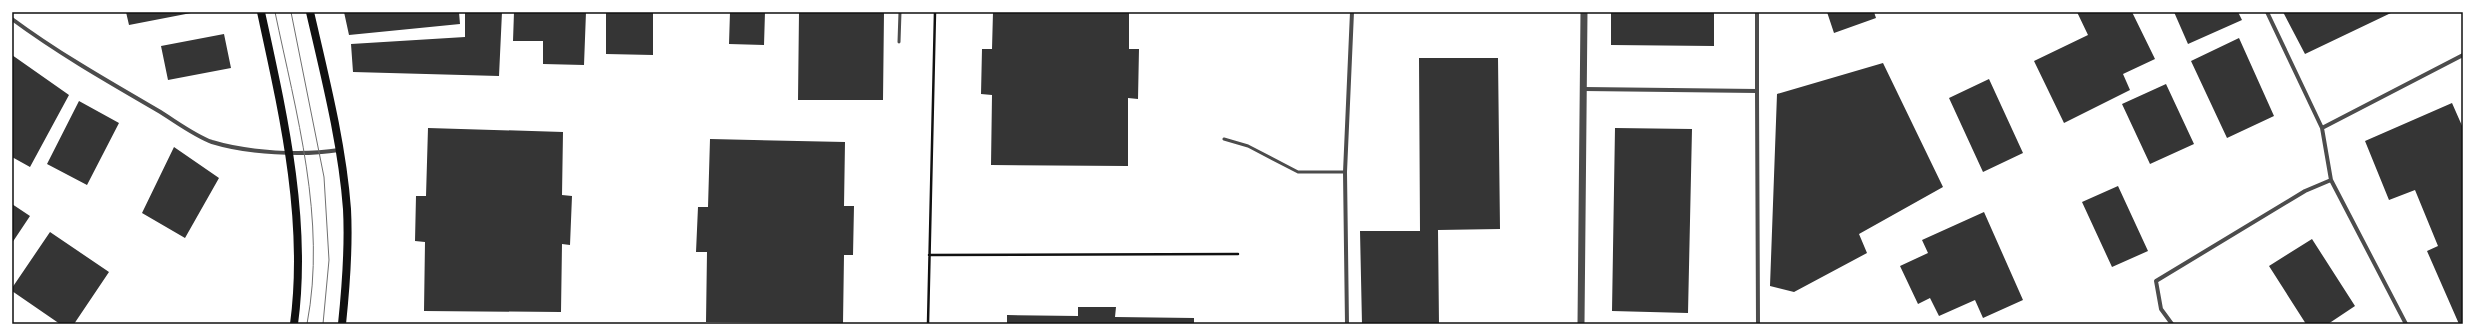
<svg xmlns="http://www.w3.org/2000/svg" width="2475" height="336" font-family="Figtree,sans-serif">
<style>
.building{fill:#353535}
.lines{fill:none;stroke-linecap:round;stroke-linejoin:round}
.path{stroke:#111;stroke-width:2.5}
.service{stroke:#4c4c4c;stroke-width:3}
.minor{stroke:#4c4c4c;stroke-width:4}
.tertiary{stroke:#4c4c4c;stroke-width:7}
.secondary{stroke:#111;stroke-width:8}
.tram{stroke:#707070;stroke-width:1}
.neatline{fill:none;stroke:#111;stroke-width:1.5}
</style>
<rect width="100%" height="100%" fill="#fff"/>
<path class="building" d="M126 12H191V13L129 25Z
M344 12H459L460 24 349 35Z
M465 12H502L499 76 353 72 351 44 465 37Z
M514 12H586L584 65 543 64V41H513Z
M606 12H653V55L606 54Z
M730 12H765L764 45 729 44Z
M799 12H884L883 100H798Z
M993 12H1129V49H1139L1138 99 1128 98V166L991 165 992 95 981 94 982 49H992Z
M1611 12H1714V46L1611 45Z
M1827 12H1874L1876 18 1834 33Z
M2077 12H2132L2155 59 2123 74 2130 90 2064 123 2034 61 2088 35Z
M2174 12H2238L2242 20 2188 44Z
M2283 12H2393L2305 54Z
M224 34 231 68 168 80 161 46Z
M2239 38 2274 116 2227 138 2191 61Z
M12 55 69 95 30 167 12 157Z
M1419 58H1498L1500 229 1438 230 1439 324H1362L1360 231H1420Z
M1883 63 1943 187 1859 234 1867 253 1794 292 1770 286 1777 94Z
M1989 79 2023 153 1983 172 1949 98Z
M2166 84 2194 144 2150 164 2122 104Z
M79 101 119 123 87 185 47 164Z
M2452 103 2463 128V324H2459L2427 251 2438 246 2415 190 2389 200 2365 141Z
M428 128 563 132 562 195 572 196 570 245 562 244 561 312 424 311 425 242 415 241 416 196H426Z
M1615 128 1692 129 1688 313 1612 311Z
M710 139 845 142 844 206H854L853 255H844L843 323 706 322 707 252H696L698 207H708Z
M174 147 219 178 185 238 142 213Z
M2118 186 2148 251 2112 267 2082 202Z
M12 204 30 216 12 243Z
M1984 212 2023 300 1983 318 1975 300 1939 316 1930 298 1918 304 1900 266 1928 253 1922 240Z
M50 232 109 272 74 324H60L12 291V288Z
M2312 239 2355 306 2328 324H2306L2269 266Z
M1078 307H1116L1115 317 1194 318V324H1007V315L1078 316Z"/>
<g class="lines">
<path class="path" d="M929 255 1238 254
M928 324 935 12"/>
<path class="service" d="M899 42 900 12
M1224 139 1248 146 1298 172H1345"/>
<path class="minor" d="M1757 12V91
M12 19C58 53 107 81 157 110 174 120 193 135 212 142 248 153 302 156 339 150
M1584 89 1757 91 1758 324
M2322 128 2463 55
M2331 180 2406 324
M1347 324 1345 172 1352 12
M2172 324 2161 309 2156 281 2305 191 2331 180 2322 128 2267 12"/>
<path class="tertiary" d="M1581 324 1584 12"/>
<path class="secondary" d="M261 12C283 113 308 220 294 324
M310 12C325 77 342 143 347 209 349 247 346 286 342 324"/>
<path class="tram" d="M275 12C296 113 327 220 307 324
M291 12 324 177 329 260 323 324"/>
</g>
<rect width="2475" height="336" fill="none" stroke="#ffffff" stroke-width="26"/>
<rect x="13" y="13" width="2449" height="310" class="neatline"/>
</svg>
